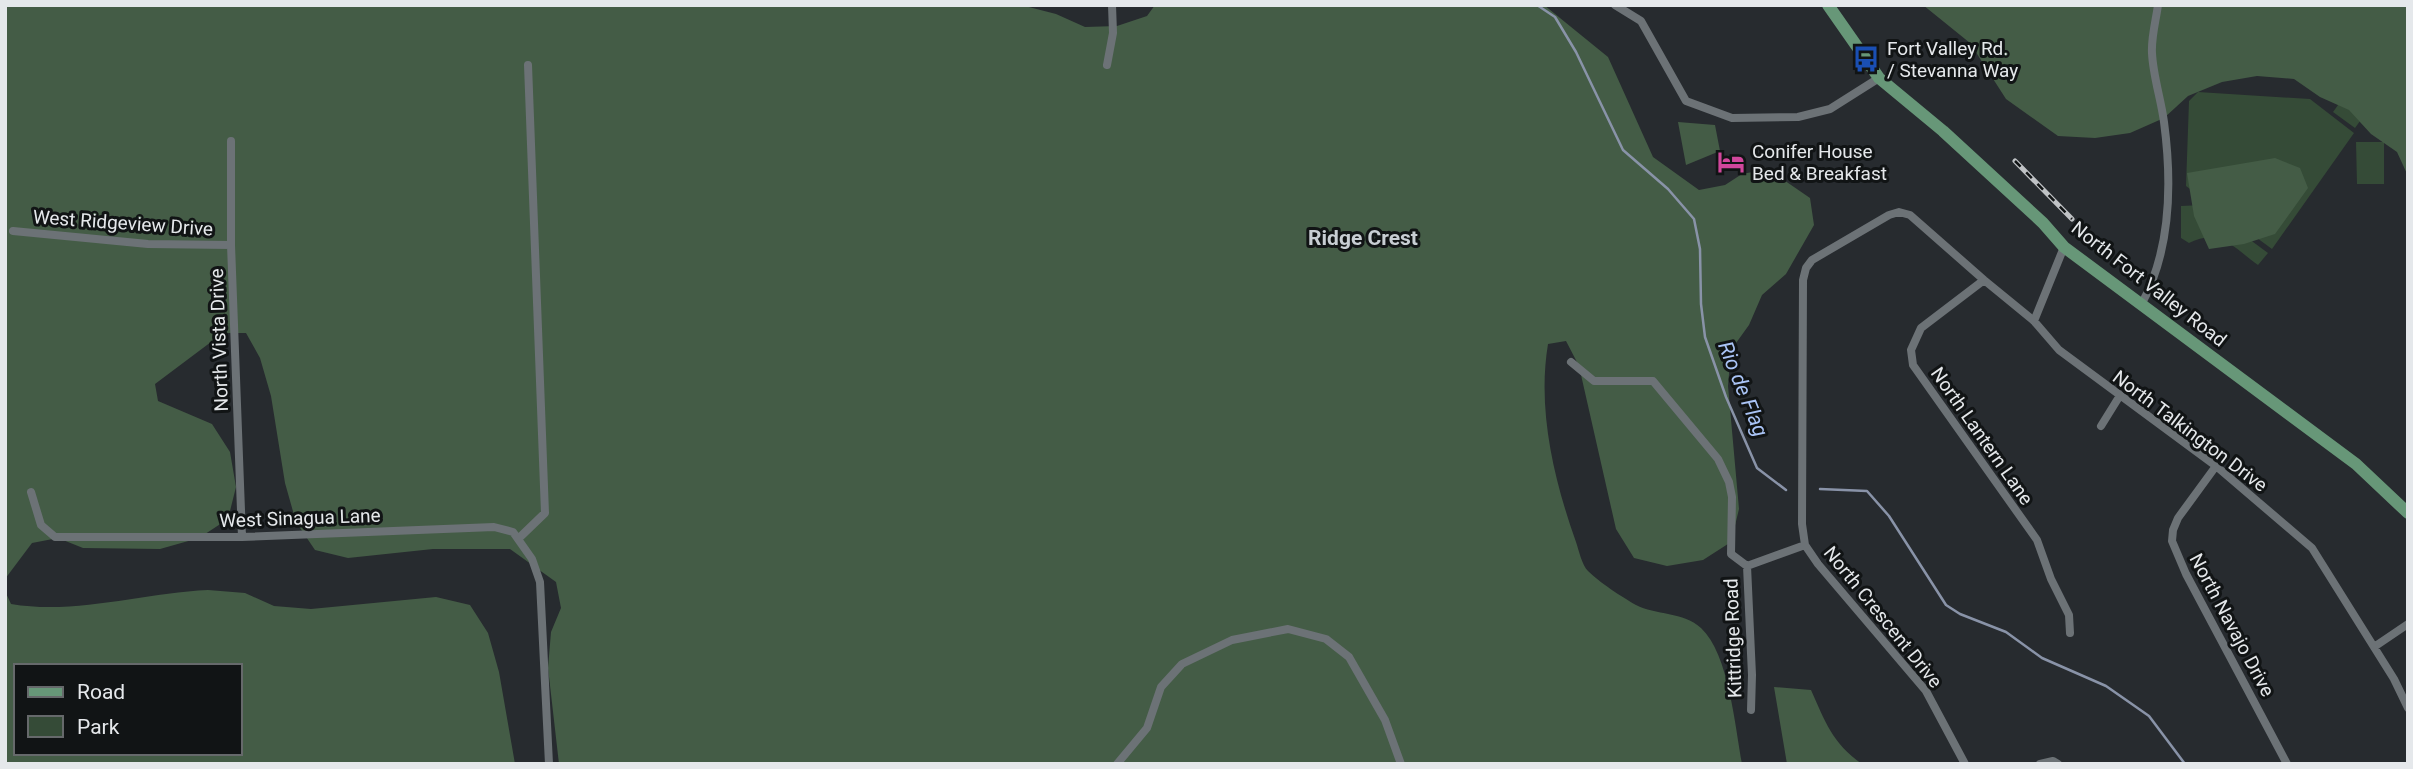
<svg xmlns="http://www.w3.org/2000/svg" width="2413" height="769" font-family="Roboto,sans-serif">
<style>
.green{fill:#354b37}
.forest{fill:#445c46;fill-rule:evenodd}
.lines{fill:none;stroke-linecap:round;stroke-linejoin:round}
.stream{stroke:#8993a8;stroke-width:2.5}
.street{stroke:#6c7276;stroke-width:8}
.primary{stroke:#679778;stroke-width:12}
.rail-casing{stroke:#bfc2c5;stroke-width:5}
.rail{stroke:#111415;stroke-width:2.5;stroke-dasharray:8;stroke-linecap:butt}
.labels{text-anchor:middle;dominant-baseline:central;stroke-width:6;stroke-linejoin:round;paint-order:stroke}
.poi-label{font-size:19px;fill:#e5e8eb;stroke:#111415;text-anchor:start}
.street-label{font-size:19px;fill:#e5e8eb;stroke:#111415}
.neighbourhood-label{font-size:21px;font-weight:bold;fill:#c8ced3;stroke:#111415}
.water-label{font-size:21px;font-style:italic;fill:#aac4f6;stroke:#111415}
</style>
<rect width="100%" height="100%" fill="#272b2f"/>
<path class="green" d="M2198 92 2310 99 2354 133 2272 249 2186 186 2189 101Z
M2346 94 2368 110 2355 128 2333 112Z
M2356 142H2384V184H2357Z
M2203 205 2268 253 2258 265C2233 247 2220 228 2189 243L2181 238V206Z"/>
<path class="forest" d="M5 5H1021L1056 14 1085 27 1117 26 1147 16 1155 5H1544L1608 57 1653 157 1699 190 1725 185 1742 174 1768 169 1810 198 1814 225 1786 274 1762 295 1749 325 1731 350 1728 386 1739 509 1731 542 1703 560 1667 566 1634 558 1616 529 1579 366 1566 341 1548 344C1537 410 1554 480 1576 542 1579 551 1582 565 1588 571 1599 582 1622 597 1636 605 1655 615 1684 612 1701 628 1729 654 1735 727 1742 764H559L548 668 551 632 561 608 556 582 510 549H433L348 558 315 550 296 522 285 483 271 396 260 358 246 333H223L155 384 158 401 212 424 230 452 236 487 228 519 199 538 160 549 83 548 58 538 32 543 5 579Z
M1923 5H2408V176L2397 152 2371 134 2349 110 2320 97 2294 79 2257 76 2222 82 2188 96 2164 118 2130 133 2095 138 2058 136 2006 99 1970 43Z
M1678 122 1715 125 1720 151 1686 165Z
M2275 158 2300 168 2308 188 2275 234 2244 244 2209 249 2194 216 2187 173Z
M208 590 245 593 274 606 311 609 436 597 470 605 488 633 499 672 515 764H5V591L11 604C76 615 142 593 208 590ZM16 666H240V753H16Z
M1774 687 1811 690C1825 721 1832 743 1862 764H1787Z"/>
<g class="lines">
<path class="stream" d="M1537 5 1555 17 1576 52 1623 150 1668 189 1694 219 1700 249 1701 304 1705 337 1726 397 1757 468 1786 490
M1820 489 1867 491 1889 516 1946 605 1960 614 2006 632 2042 658 2106 686 2149 716 2185 764"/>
<path class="street" d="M1615 5 1641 21 1686 101 1732 118 1798 117 1830 109 1879 78
M1107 65 1113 33 1112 5
M231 141V245L242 537
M13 231 148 244 231 245
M1984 280 1921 328 1911 350 1913 365 2037 540 2051 579 2069 615 2070 633
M2141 305C2171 251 2172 182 2164 122 2161 99 2153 76 2152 53 2151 38 2156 20 2158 5
M2034 321 2064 247
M1571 362 1594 381H1653L1718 459 1729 482 1732 497 1731 554 1747 566 1805 545
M2101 426 2119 397
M2216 466 2178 518 2173 530 2172 541 2186 574 2287 764
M31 492 41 525 55 537H242L494 527 513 532 532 559 540 582 549 764
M518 539 545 513 528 65
M1747 566 1752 675 1751 710
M2374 647 2408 624
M1117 764 1147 728 1161 687 1182 664 1232 640 1288 629 1326 639 1349 657 1385 720 1401 764
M1965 764 1926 691 1818 564 1805 545 1802 524 1803 280 1806 268 1812 260 1889 215 1899 212 1910 215 1984 280 2034 321 2059 350 2216 466 2312 548 2394 679 2408 708
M2040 764 2053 761 2058 764"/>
<path class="primary" d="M1828 5 1879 78 1943 131 2043 223 2064 247 2356 464 2408 513"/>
<g class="rail-casing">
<path id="rail" d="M2015 161 2072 219"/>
</g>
<use href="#rail" class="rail"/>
</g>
<defs>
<g id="bus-bare" transform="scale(2.1)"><path d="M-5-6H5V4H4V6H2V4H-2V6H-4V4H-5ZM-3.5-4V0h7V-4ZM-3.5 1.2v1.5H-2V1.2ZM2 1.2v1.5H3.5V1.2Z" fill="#1a4fb4" stroke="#111415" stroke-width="2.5" paint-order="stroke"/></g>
<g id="hotel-bare" transform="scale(2.1)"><path d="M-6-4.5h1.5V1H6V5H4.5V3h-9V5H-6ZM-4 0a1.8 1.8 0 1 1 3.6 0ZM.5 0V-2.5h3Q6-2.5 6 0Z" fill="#d1479c" stroke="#111415" stroke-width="2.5" paint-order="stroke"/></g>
</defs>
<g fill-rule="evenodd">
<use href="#bus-bare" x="1866" y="59"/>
<use href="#hotel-bare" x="1731" y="162"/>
</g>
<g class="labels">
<g class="poi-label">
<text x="1887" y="48">Fort Valley Rd.<tspan x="1887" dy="22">/ Stevanna Way</tspan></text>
<text x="1752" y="151">Conifer House<tspan x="1752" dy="22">Bed &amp; Breakfast</tspan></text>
</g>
<g class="street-label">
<text transform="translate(123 223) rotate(4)">West Ridgeview Drive</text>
<text transform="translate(2149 284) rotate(38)">North Fort Valley Road</text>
<text transform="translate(219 340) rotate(-92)">North Vista Drive</text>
<text transform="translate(2190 431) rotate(37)">North Talkington Drive</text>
<text transform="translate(1982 436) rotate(55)">North Lantern Lane</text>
<text transform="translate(300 518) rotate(-2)">West Sinagua Lane</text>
<text transform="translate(1883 617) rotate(51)">North Crescent Drive</text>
<text transform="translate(2232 625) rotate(62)">North Navajo Drive</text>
<text transform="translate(1733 638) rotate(-92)">Kittridge Road</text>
</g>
<g class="neighbourhood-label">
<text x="1363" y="238">Ridge Crest</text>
</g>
<g class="water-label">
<text transform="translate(1743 389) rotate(68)">Rio de Flag</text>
</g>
</g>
<rect width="2413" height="769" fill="none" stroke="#e5e8eb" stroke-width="14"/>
<rect x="14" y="664" width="228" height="91" fill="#111415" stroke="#66696b" stroke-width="2"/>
<rect x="28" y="687" width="35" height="10" fill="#679778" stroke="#66696b" stroke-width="2"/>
<text x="77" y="699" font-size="21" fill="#e5e8eb">Road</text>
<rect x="28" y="716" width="35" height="21" fill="#354b37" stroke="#66696b" stroke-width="2"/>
<text x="77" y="734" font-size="21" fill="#e5e8eb">Park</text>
</svg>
